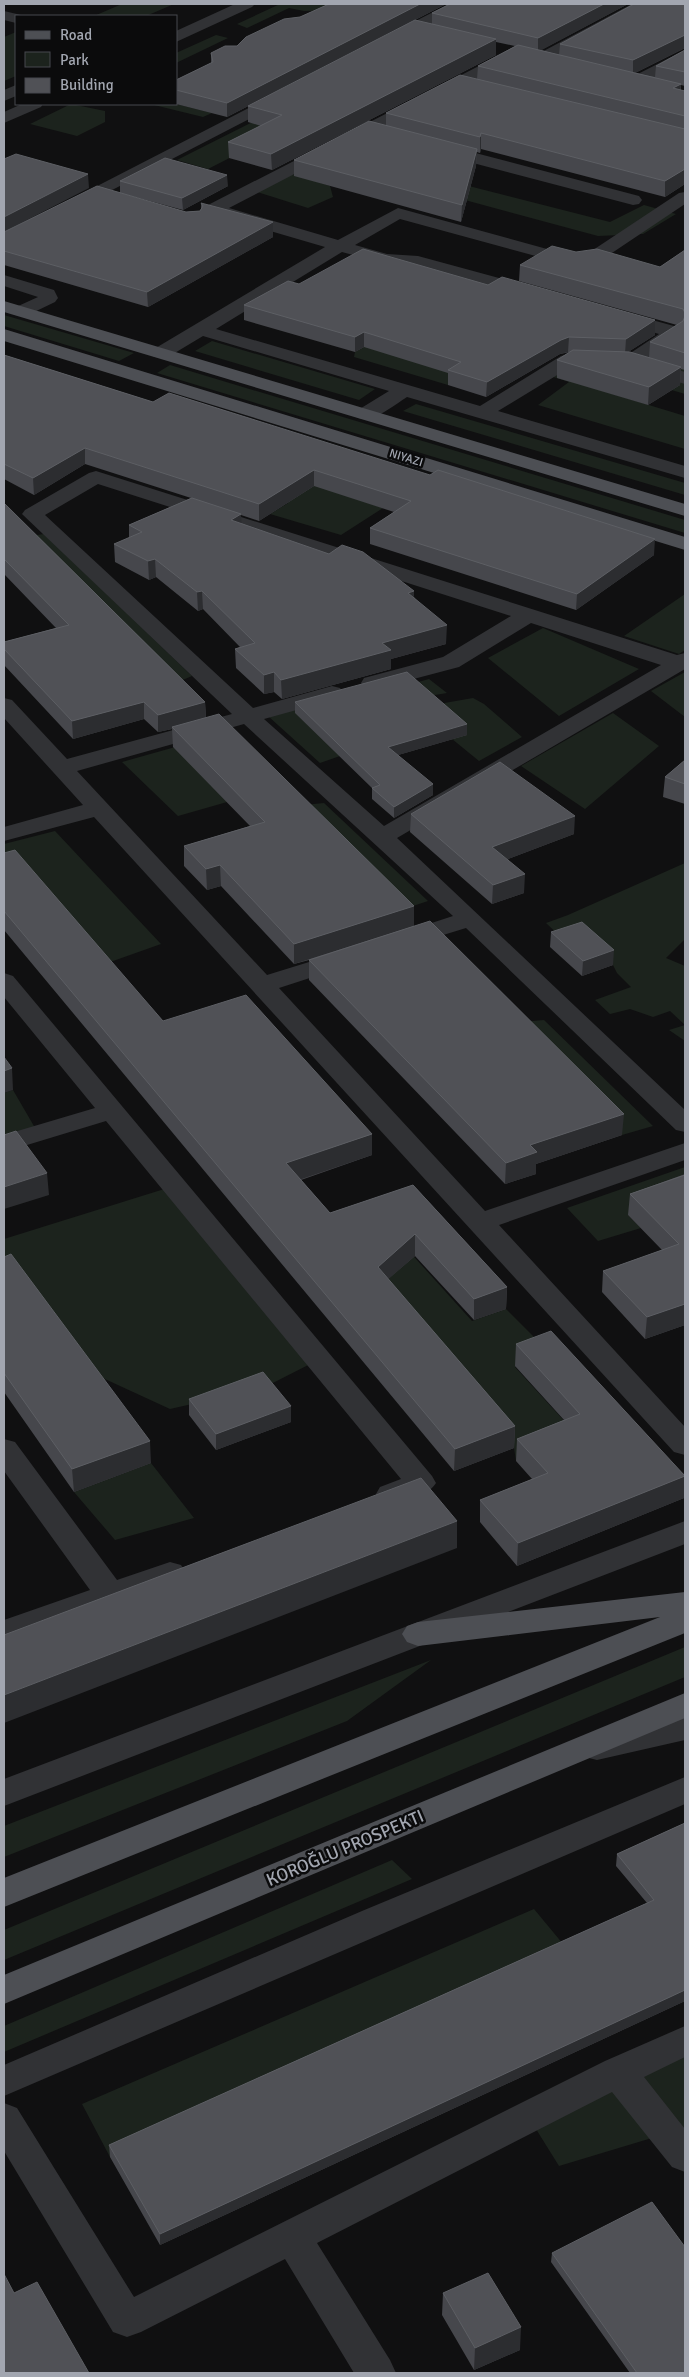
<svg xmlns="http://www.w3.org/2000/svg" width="689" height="2377" font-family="Signika,sans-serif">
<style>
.green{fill:#1c231d}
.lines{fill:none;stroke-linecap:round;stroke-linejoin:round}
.minor{fill:#313235;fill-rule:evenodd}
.major{fill:#4d4f54;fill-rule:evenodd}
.wall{fill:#46474c}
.shaded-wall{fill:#2c2d30}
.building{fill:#505156;stroke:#5d5f64}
.labels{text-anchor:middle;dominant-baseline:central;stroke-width:5;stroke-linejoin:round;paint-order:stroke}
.far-street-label{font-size:12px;fill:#a2a6b0;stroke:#0b0b0c}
.near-street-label{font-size:18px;fill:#a2a6b0;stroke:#0b0b0c}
</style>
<rect width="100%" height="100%" fill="#101011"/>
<path class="green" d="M122 4H174L146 16H94Z
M280 4H358L344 10 304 11 289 8 247 28 237 24Z
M16 32V76L4 81V37Z
M216 35 228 38 176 63V53Z
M413 41 442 50 208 169 177 160Z
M71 104 105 111V122L77 136 30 124Z
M150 104H176L212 113 203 117Z
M302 164 410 171 610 222 644 205 676 214 643 234 598 236 358 171Z
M286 172 330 186 333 197 308 208 251 190Z
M4 315 134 353 119 361 4 326Z
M674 332 685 336V394L594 367 570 381 685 416V449L538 405 569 382 544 374 568 360 630 362Z
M383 335 483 364 448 385 354 357 355 352Z
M212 341 375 389 359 400 195 351Z
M170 365 685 520V533L157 373Z
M416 404 685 483V495L403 411Z
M283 463 356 499 383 508 341 535 270 514 288 503Z
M44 534 192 676 171 685 23 537Z
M685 594V650L679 654 624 636Z
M543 628 639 669 559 716 488 658Z
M685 672V717L651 691Z
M429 679 447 693 423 697 340 756 320 763 268 716 312 704 318 710Z
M473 698 484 704 522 737 479 761 430 721 433 705Z
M613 713 659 746 585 809 521 766Z
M193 742 227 802 178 816 122 762Z
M324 803 428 901 398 911 294 806Z
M55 831 161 944 99 966 4 857V844Z
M685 863V939L666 958 685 966V1041L669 1030 685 1025 670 1011 653 1017 630 1009 610 1014 595 1000 631 987 617 973 613 965 566 942 546 923 568 915Z
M544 1020 653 1126 622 1135 510 1023Z
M13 1090 38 1133 4 1144V1093Z
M685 1167V1198L683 1196 628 1215 641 1228 598 1241 567 1208Z
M174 1186 318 1360 263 1388 170 1409 81 1368 4 1279V1239Z
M379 1218 472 1321 506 1309 550 1353 515 1367 578 1436 516 1461 514 1448 333 1237Z
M151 1463 194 1518 115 1540 74 1492Z
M685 1647V1677L4 1960V1930Z
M431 1660 347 1721 4 1857V1826Z
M392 1860 412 1879 4 2052V2026Z
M534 1909 568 1950 110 2157 82 2104Z
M685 2047V2128L559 2166 531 2121Z"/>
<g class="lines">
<path class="minor" d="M235 4H255L252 7 176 42V31Z
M449 4H468L465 7 396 42H386L383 39 386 36Z
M632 4H651L648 7 546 62 540 64 517 58 229 208 338 240 398 208 576 257 584 256 679 193 685 192V204L594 265 576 267 400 219 355 245 387 254 418 256 536 288 539 292 536 296 530 297 417 266 386 264 342 252 216 329 480 406 561 356 568 354 600 357 602 361 600 365 572 366 498 411 685 466V478L407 397C394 405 375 422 358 418L355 414 358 410 389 391 203 336 168 357H154L152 353 154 349 325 247 208 213 205 209 208 205 510 50 516 48 538 54Z
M4 11 21 15 22 16H16V23L4 20Z
M685 50V61L642 84H630L628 81 630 78Z
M16 85V96L4 101V90Z
M282 91 288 93 290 96 288 99 4 246V234Z
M22 104H43L41 107 4 123V112Z
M441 144 639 196 642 200 639 204 633 205 435 153 433 149 435 145Z
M4 275 54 290 58 298 55 302 28 315H16L13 311 16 307 38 297 4 286Z
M620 311 681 328 683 332 681 336 645 360 685 372V384L623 366 621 362 623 358 659 334 614 321 611 317 614 313Z
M96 471 677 655 685 653V669L397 838 685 1110V1132L676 1130 466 928 401 948 392 946 389 941 392 936 453 916 244 724 77 771 267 975 335 954 344 951 353 954 357 959 353 964 279 988 485 1211 685 1143V1160L499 1225 685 1427V1455L674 1452 94 817 4 841V827L83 805 4 718V698L12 700 67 759 232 714 22 514 25 510 89 473ZM98 484 511 616 443 657 364 678 361 683 364 688 372 690 459 667 531 623 661 665 384 826 264 719 340 698 343 693 340 688 332 686 253 708 45 515Z
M4 973 13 976 432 1476 436 1483C428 1497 396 1506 380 1501L376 1494 380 1487 401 1479 106 1121 4 1152V1135L95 1108 4 997Z
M4 1439 15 1442 117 1580 170 1562 181 1565 186 1573 181 1581 4 1643V1620L90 1590 4 1471Z
M685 1521V1544L4 1806V1779Z
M685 1716V1740L597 1760 585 1757 580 1748 585 1739 597 1736Z
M685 1777V1804L4 2096V2065L362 1911Z
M685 2026V2057L644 2077 685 2129V2172L672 2167 612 2092 317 2243 390 2360 396 2373H354L285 2259 141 2332 127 2337 113 2332 4 2151V2103L17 2108 134 2297 605 2061Z"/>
<path class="major" d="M4 301 685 504V516L4 312Z
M4 329 685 537V550L4 341Z
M685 1592V1633L4 1907V1878L660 1617 418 1646 407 1642 402 1634 407 1626 418 1622Z
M685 1693V1718L4 2004V1975Z"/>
</g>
<path class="wall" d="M329 4H446L227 117 176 104V80L211 63V53L237 46Z
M628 4 541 50 559 55 560 44 685 4V48L635 73 655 77 656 66 685 50V86L681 85V90L685 91V184L665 197 481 149 480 153 477 152 476 166 461 222 294 176V160L386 125V113L477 79 478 66 515 46 496 42V55L272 170 229 158 228 142 261 126 248 122V106L432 24V13Z
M120 181 228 186 183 210 120 193Z
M201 203 273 237 148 307 4 265V232L186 212 200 211 201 209Z
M685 250V370L681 369 680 385 648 405 557 378V360L570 352 560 354 486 397 448 385V373L364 347 355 352 244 320V305L299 284 488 285 655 320V335L628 352 649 358 650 342 677 325 519 281 520 265 576 252 660 267Z
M4 355 153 402 654 555 576 610 370 544V528L394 512 314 486 259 521 241 515V523L414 597 446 644 391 659V669L282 699 274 692 264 694 236 668 235 649 240 647 203 609 198 611 156 577 149 580 115 562 114 544 129 538V525L191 498 85 464 34 495 4 479Z
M4 503 205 702 206 718 622 1135 536 1164V1174L505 1184 309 980V960L294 964 221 886 207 890 184 866V846L250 826 173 747 172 729 158 732 144 719 73 739 4 665V642L56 628 4 574Z
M295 702 467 735 398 755 433 795 394 818 372 799V788L295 713Z
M685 760V804L663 797 665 777Z
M411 814 574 834 508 859 524 893 492 904 410 832Z
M4 853 163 1021 372 1134V1155L301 1180 330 1213 413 1185 507 1287 506 1309 474 1320 415 1256 388 1279 515 1426 514 1448 454 1471 4 930Z
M551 932 613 965 582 976 550 947Z
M685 1174V1325L645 1339 602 1292 603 1271 662 1250 628 1215 630 1194Z
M4 1257 151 1463 74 1492 4 1392Z
M516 1344 685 1475 684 1498 517 1566 480 1522V1500L532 1479 516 1461 517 1439 564 1420 515 1366Z
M189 1399 291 1422 216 1450 189 1415Z
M685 1823V2001L160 2245 110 2157 109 2145 647 1903 616 1866 617 1854Z
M552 2253 685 2373H630L551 2262Z
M443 2293 520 2350 474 2370 442 2315Z"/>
<path class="shaded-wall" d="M420 4H446L227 117V103Z
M604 4H628L538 52V38Z
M685 35V48L633 74V60Z
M496 39V55L272 170 271 154Z
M681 84 680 99 673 88Z
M481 133V149L480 153V137Z
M477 149 476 166 461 222 462 205Z
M685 169V184L665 197V181Z
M88 174 89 188 4 232V217Z
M227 175 228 186 183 210 182 198Z
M273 222V237L148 307 147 292Z
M655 320V335L625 354 626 339Z
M364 332V347L355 352V337Z
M569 337 568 352 560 354 486 397 487 382 561 340Z
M681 367 680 385 648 405 649 387Z
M85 448V464L34 495 33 478Z
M314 470V486L259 521V504Z
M241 514 242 532 231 520Z
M655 539 654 555 576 610 577 594Z
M155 559 156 577 149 580 148 561Z
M202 591 203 609 198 611 197 592Z
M414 591V610L408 593Z
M447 625 446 644 391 659V669L282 699 281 680 382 643Z
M274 672V692L264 694V675Z
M144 702V719L73 739 72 721Z
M205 702 206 719 172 727V729L158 732V715Z
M467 724V735L388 758V747Z
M433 784V795L394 818V807Z
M575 816 574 834 492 865V847Z
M220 865 221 886 207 890 206 869Z
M525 874 524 893 492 904 493 885Z
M414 906V926L294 964V944Z
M614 950 613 965 582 976 583 961Z
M12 1068 13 1090 4 1093V1071Z
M624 1114 622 1135 536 1164V1174L505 1184 506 1163 530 1145Z
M372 1134V1155L287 1184 286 1163Z
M47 1173 49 1195 4 1209V1187Z
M415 1234V1256L377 1289 378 1267Z
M507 1287 506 1309 474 1320V1299Z
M685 1304V1325L645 1339 647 1317Z
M291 1406V1422L216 1450V1434Z
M515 1426 514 1448 454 1471 455 1449Z
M150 1441 151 1463 74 1492 72 1469Z
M685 1476 684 1498 517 1566 518 1543Z
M457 1521V1548L4 1723V1695Z
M685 1990V2001L160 2245V2234Z
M521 2327 520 2350 474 2370 475 2348Z"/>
<path class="building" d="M329 4H420L227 103 176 90V80L213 62 211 53 225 46H237L246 37 284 19 300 17Z
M450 4H604L538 38 432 13Z
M634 4H685V35L633 60 560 44Z
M415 20 496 39 271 154 228 142 282 115 248 106Z
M518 45 681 84 673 88 685 91V116L478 66Z
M685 50V72L656 66Z
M460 75 685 129V169L665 181 481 133 480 137 386 113Z
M369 121 477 149 462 205 294 160Z
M16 154 88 174 4 217V159Z
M165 158 227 175 182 198 120 181Z
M97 186 186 212 200 211 203 206 201 203 273 222 147 292 4 251V232Z
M552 246 576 252 597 249 660 267 685 250V313L683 309 520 265Z
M363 249 488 285 502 277 655 320 626 339 569 337 561 340 487 382 448 370 461 362 364 332 355 337 244 305 288 281 299 284Z
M685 316V353L650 342 683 321Z
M573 350 630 352 681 367 649 387 557 360Z
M4 355 153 402 169 393 430 475 438 470 655 539 577 594 370 528 411 501 314 470 259 504 85 448 33 478 4 464Z
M192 498 241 514 231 520 329 554 342 545 363 552 414 591 408 593 447 625 382 643 391 650 281 680 274 672 264 675 235 649 255 643 202 591 197 592 155 559 148 561 114 544 142 532 129 525Z
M4 503 205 702 158 715 144 702 72 721 4 649V642L69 625 4 559Z
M407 672 467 724 388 747 433 784 394 807 372 788 380 785 295 702Z
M219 714 414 906 294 944 220 865 206 869 184 846 265 822 172 727Z
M685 760V784L665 777Z
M500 762 575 816 492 847 525 874 493 885 411 814Z
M15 850 163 1021 246 995 372 1134 286 1163 330 1213 413 1185 507 1287 474 1299 415 1234 378 1267 515 1426 455 1449 4 911V853Z
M430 921 624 1114 530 1145 537 1152 506 1163 309 960Z
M582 922 614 950 583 961 551 932Z
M4 1057 12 1068 4 1071Z
M16 1131 47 1173 4 1187V1135Z
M685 1175V1304L647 1317 603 1271 679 1244 630 1194Z
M11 1254 150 1441 72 1469 4 1373V1257Z
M551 1331 685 1476 518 1543 480 1500 548 1473 517 1439 580 1414 516 1344Z
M263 1372 291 1406 216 1434 189 1399Z
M421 1478 457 1521 4 1695V1635Z
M685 1823V1990L160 2234 109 2145 654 1900 617 1854Z
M652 2202 685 2247V2373H637L552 2253Z
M488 2273 521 2327 475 2348 443 2293Z
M4 2274 14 2293 37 2282 89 2373H4Z"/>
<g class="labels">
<g class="far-street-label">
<text transform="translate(406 458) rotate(17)">NIYAZI</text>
</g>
<g class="near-street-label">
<text transform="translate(345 1848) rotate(-23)">KOROĞLU PROSPEKTI</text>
</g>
</g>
<rect width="689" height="2377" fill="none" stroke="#a2a6b0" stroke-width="10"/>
<rect x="15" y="15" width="162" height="90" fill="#0b0b0c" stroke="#47494e"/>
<rect x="25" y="31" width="25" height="8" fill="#4d4f54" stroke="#47494e"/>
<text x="60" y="40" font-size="15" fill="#a2a6b0">Road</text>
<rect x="25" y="52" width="25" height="15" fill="#1c231d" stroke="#47494e"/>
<text x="60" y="65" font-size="15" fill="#a2a6b0">Park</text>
<rect x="25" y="78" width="25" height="15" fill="#505156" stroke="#47494e"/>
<text x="60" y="90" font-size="15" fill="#a2a6b0">Building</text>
</svg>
